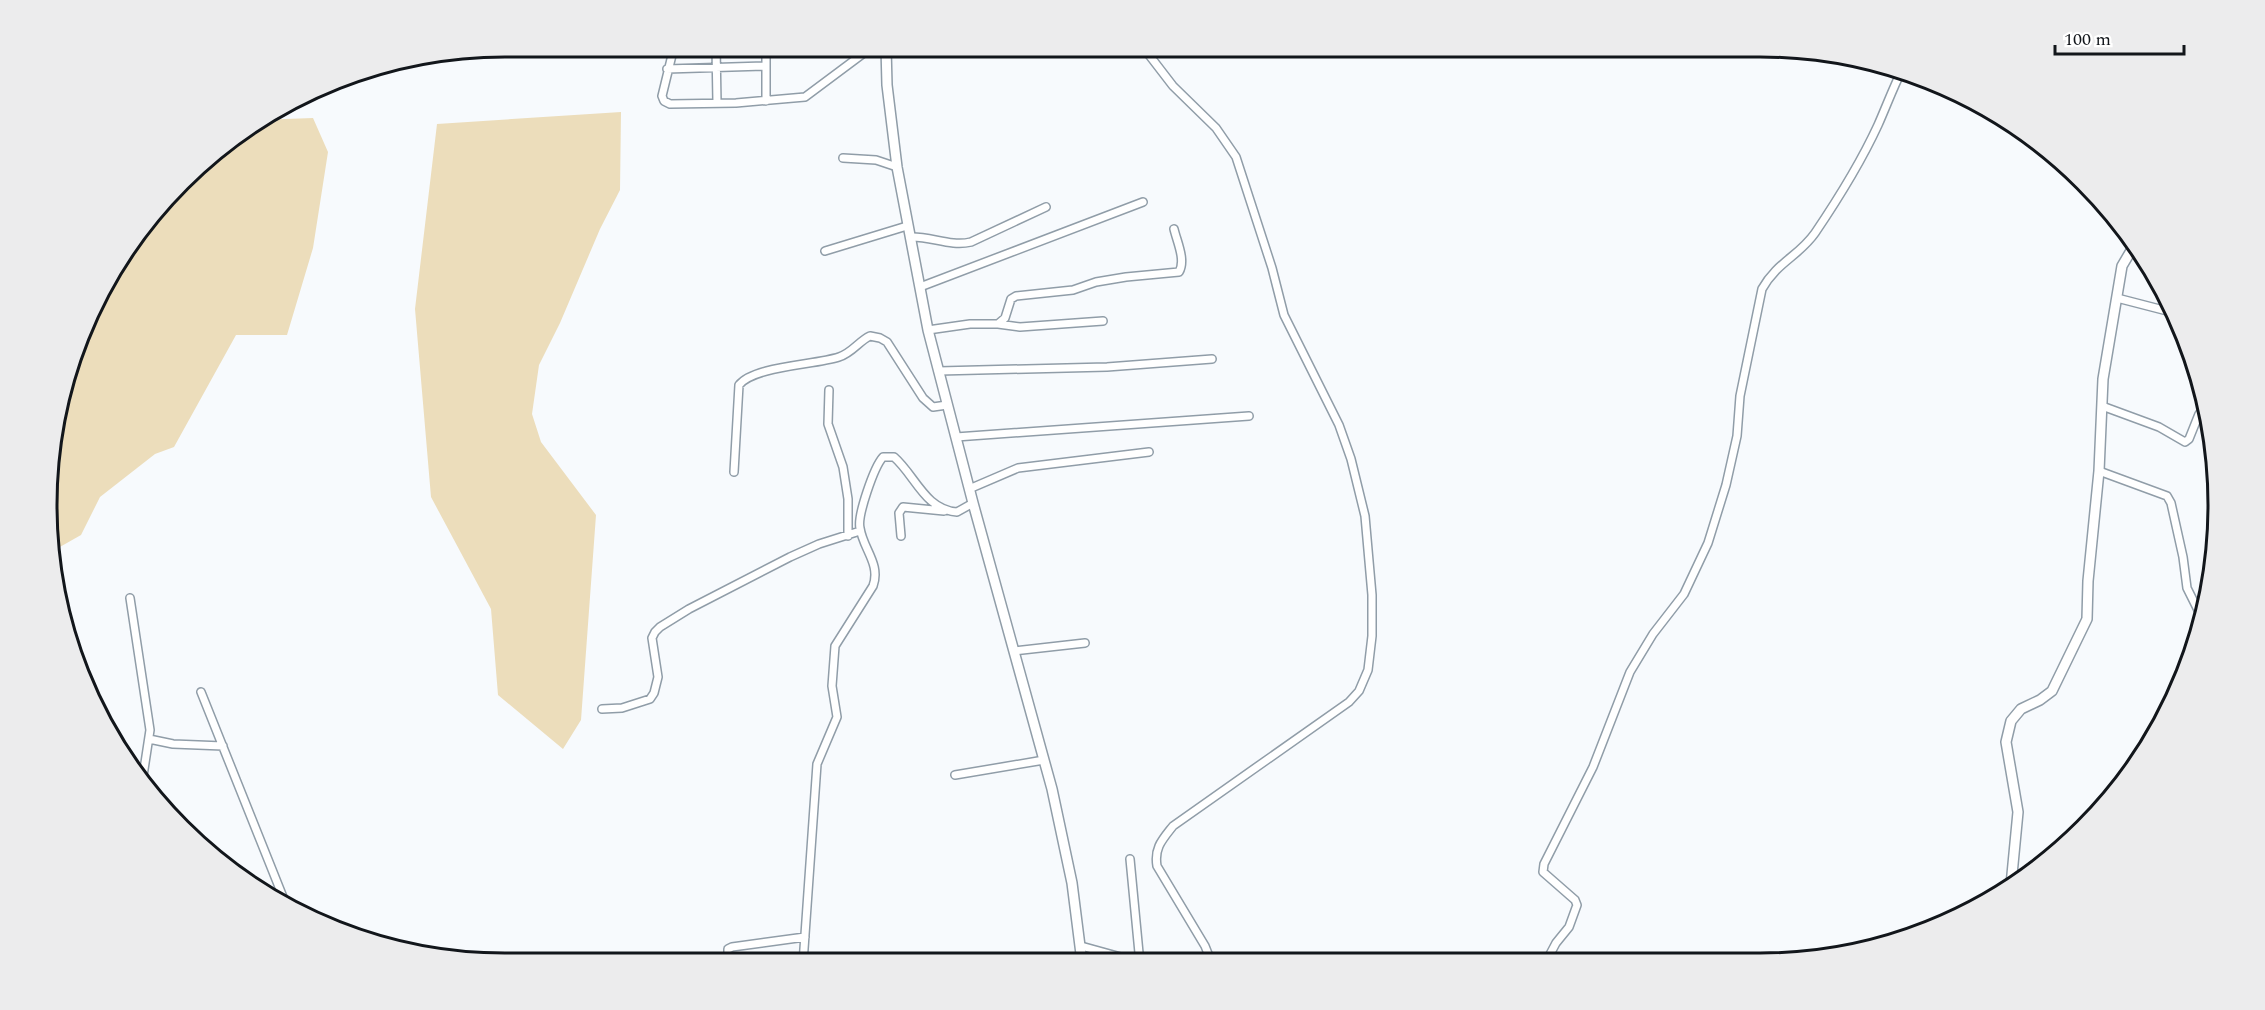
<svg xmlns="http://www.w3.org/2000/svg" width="2265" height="1010" font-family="Spectral,serif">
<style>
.green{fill:#ecddbb}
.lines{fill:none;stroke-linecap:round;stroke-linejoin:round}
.street-casing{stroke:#909da8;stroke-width:10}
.secondary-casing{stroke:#909da8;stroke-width:12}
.street{stroke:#fff;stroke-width:7}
.secondary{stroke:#fff;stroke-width:9}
.rim{fill:none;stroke:#12161b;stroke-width:3}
</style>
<rect width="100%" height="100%" fill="#f7fafd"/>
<path class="green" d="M621 112 620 190 600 229 560 323 539 365 532 414 541 442 596 515 581 720 563 749 498 695 491 609 431 497 415 309 437 124Z
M313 118 328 152 313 248 287 335H236L174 447 155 454 100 497 81 535 51 552 55 416 108 275 203 160 258 120Z"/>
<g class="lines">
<g class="street-casing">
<path id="street" d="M674 47 662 96 664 101 670 104 736 103 805 97 872 47
M716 47 717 103
M766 47V101
M1143 47 1173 86 1216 128 1236 157 1272 268 1284 315 1339 425 1351 459 1365 516 1372 595V636L1368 670 1359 691 1349 702 1173 826C1162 840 1154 848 1157 866L1205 946 1211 961
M667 69 766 66
M843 158 876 160 897 167
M910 237C931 236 950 247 971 242L1046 207
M825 251 907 226
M920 287 1143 202
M2117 298 2175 313
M998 324 1020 327 1103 321
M928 330 970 324H998L1005 318 1011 299 1016 296 1073 290 1096 282 1126 277 1179 272C1186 260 1177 242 1174 229
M939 371 1107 367 1212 359
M829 390 828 424 843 467 848 499V536
M2102 406 2159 427 2185 442 2189 439 2199 414
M956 437 1249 416
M2099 471 2167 496 2171 503 2183 557 2187 588 2202 618
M734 472 739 385C754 366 815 365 839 357 852 353 859 341 870 336L880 338 887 342 923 398 933 407 947 405
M969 489 1018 468 1149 452
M901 536 899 513 903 507 944 511
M130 598 150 730 143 776
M1014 651 1085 643
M201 692 287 907
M602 709 622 708 650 699 654 693 658 677 652 638 655 632 660 627 689 609 790 557 819 544 860 531
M149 739 173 744 223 746
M955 775 1044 760
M1081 946 1128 959 1135 957 1139 953 1130 859
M1547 960 1556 943 1569 927 1577 905 1575 900 1543 872 1544 864 1593 767 1630 672 1653 634 1684 594 1708 543 1726 485 1737 436 1740 396 1762 289C1777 262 1799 256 1815 233 1838 199 1861 162 1878 125 1886 107 1893 88 1902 70
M728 963V949L732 947 805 937
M803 963 817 764 837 717 832 686 835 646 873 586C881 564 863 549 860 528 857 516 874 467 883 457H894C915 475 925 510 957 512L973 503"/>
</g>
<g class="secondary-casing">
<path id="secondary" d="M886 47 887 85 897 167 928 330 973 503 1052 789 1072 883 1082 962
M2011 885 2018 812 2006 742 2011 721 2021 709 2040 700 2052 691 2087 619 2088 581 2099 471 2103 379 2122 266 2135 244"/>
</g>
<use href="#street" class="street"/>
<use href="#secondary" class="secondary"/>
</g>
<path d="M0 0H2265V1010H0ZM505 57H1760A448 448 0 0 1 2208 505V505A448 448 0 0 1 1760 953H505A448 448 0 0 1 57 505V505A448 448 0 0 1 505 57Z" fill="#ececed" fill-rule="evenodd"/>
<path class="rim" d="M505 57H1760A448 448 0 0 1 2208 505V505A448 448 0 0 1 1760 953H505A448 448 0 0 1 57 505V505A448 448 0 0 1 505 57Z"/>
<path d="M2055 45v9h129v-9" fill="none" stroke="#12161b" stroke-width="3"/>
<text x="2064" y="45" font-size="18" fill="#12161b" stroke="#ffffff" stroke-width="4.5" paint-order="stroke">100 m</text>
</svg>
